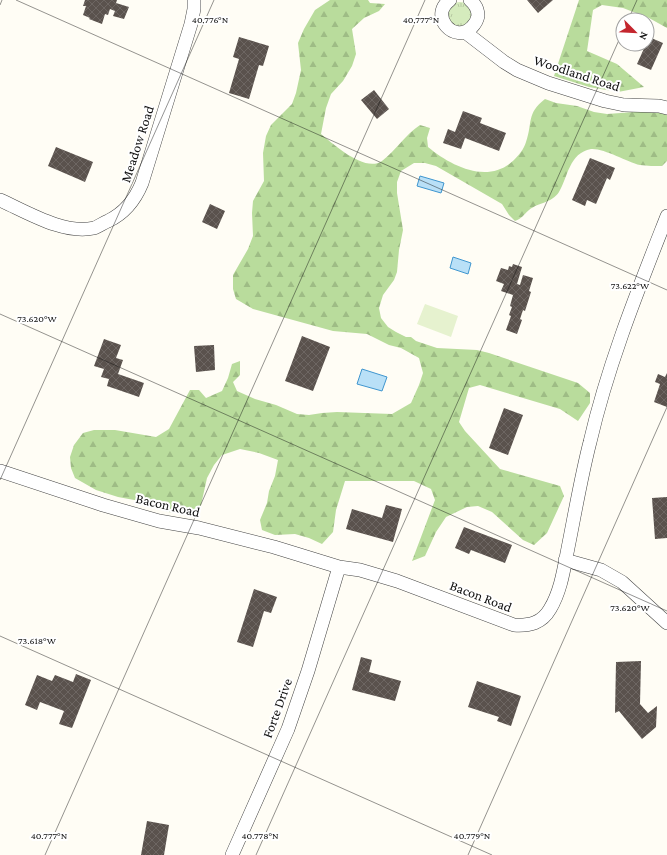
<svg xmlns="http://www.w3.org/2000/svg" width="667" height="855" font-family="'Crimson Pro',serif">
<style>
.grass{fill:url(#grass-tufts)}
.forest{fill:url(#forest-firs)}
.pitch{fill:#e6f2cf}
.water{fill:#b9e0f7;stroke:#3f96cf}
.building{fill:url(#building-cross-hatch)}
.lines{fill:none;stroke-linecap:round;stroke-linejoin:round}
.minor-casing{stroke:#444;stroke-width:14}
.minor{stroke:#fff;stroke-width:13}
.ticks{fill:none;stroke:#111;stroke-width:1;stroke-opacity:0.45}
.labels{text-anchor:middle;dominant-baseline:central;stroke-width:4;stroke-linejoin:round;paint-order:stroke}
.street-label{font-size:14px;fill:#111;stroke:#fff}
.ticks-label{font-size:10px;text-anchor:middle;fill:#111;stroke:#fff;stroke-width:4;stroke-linejoin:round;paint-order:stroke}
</style>
<defs>
<pattern id="grass-tufts" width="24" height="20" patternUnits="userSpaceOnUse"><rect width="24" height="20" fill="#d5ebbd"/><path d="M3 7l-1-3M5 7V3M7 7l1-3M15 17l-1-3M17 17v-4M19 17l1-3" fill="none" stroke="#b6c8a1"/></pattern>
<pattern id="forest-firs" width="22" height="20" patternUnits="userSpaceOnUse"><rect width="22" height="20" fill="#b9dc9c"/><path d="M5 1l3.5 6h-7zM16 11l3.5 6h-7z" fill="#9ebc85"/></pattern>
<pattern id="building-cross-hatch" width="8" height="8" patternUnits="userSpaceOnUse"><rect width="8" height="8" fill="#5a524d"/><path d="M0 0l8 8M0 8l8-8" fill="none" stroke="#6d6662"/></pattern>
</defs>
<rect width="100%" height="100%" fill="#fffdf5"/>
<path class="grass" d="M448 14a12 12 0 1 1 24 0a12 12 0 1 1-24 0Z"/>
<path class="forest" d="M330 0H368L370 3 385 4 379 11 364 18 352 29 356 54 352 66 343 81 331 94 326 108 321 134C333 144 365 173 382 161 396 150 405 135 420 125L430 128 427 138 428 147C451 166 488 185 514 160 519 155 524 149 526 142 533 122 526 114 545 99L556 103 577 106 594 112 607 114 648 111 667 114V161L662 166C655 166 647 166 640 165 627 162 604 148 591 149 569 153 568 177 559 192 552 203 539 202 529 210 522 216 524 217 515 221L509 215 502 204 436 166 425 163H414L401 171 397 182V193L403 230 399 250 397 272 394 280 383 295 379 308 381 318 388 327 396 332 406 337H411L416 341 437 348 477 350 489 353 578 383 590 393V403L578 421 560 409 480 385 469 388 459 422 465 431 500 469 560 486 564 496 547 533 534 545 523 540 492 512 478 506 467 507 446 517 436 532 425 556 412 561 435 500 431 489 414 481H345L336 510 333 532 322 544 309 538 295 534 275 535 262 530 260 520 267 503 269 491 275 476 278 460 259 453 240 449 222 455 214 465 207 478 201 505 192 514 168 512 145 502 118 497 96 490 75 478 71 468 70 457 74 445 83 433 94 430H115L156 437 169 429 190 390H199L206 398 222 391 228 378 232 364 240 361V375L233 382 237 391 255 399 276 405 297 414 309 415 322 413 337 412 392 414 411 403 419 385 423 373 419 358 401 348 389 345 367 334 333 331 253 309 236 299 233 289V275L248 249 253 236 252 213 253 201 264 181 263 153 266 136 271 125 292 104 296 93 301 70 298 43 304 29 315 10Z
M579 0H667V28L649 18 623 8 602 5 593 10 587 51 617 64 644 87 618 92 589 87 554 76Z"/>
<path class="pitch" d="M425 304 458 316 451 337 417 324Z"/>
<path class="water" d="M420 176 444 183 441 193 417 186Z
M453 257 471 263 468 274 450 268Z
M362 369 387 377 382 391 357 384Z"/>
<path class="building" d="M85 0H117L116 3 129 7 124 19 113 16 115 11 110 9 108 15 105 14 102 24 89 19 90 18 83 15 86 6H83Z
M527 0H553L538 13Z
M239 37 269 46 263 66 259 65 249 99 229 93 239 59 233 57Z
M649 37 663 43 651 70 637 64 646 44H647Z
M374 90 389 109 377 119 361 100Z
M463 111 482 118 480 123 506 133 499 151 465 138 461 149 443 143 448 129 455 132Z
M56 147 93 162 85 182 48 166Z
M590 158 615 168 610 180 607 178 596 204 587 200 585 206 572 200Z
M210 204 225 211 217 229 202 222Z
M513 264 522 267 517 284 520 285 523 275 533 278 529 291 531 292 525 311 523 310 520 319 522 320 517 334 506 330 511 316 509 315 512 307 510 306 513 295 501 291 504 284 496 281 501 268 508 270 509 266 512 267Z
M302 336 330 347 313 391 285 381Z
M104 339 121 345 116 358 123 360 118 374 144 383 139 397 107 386 109 379 101 377 104 369 94 366Z
M214 345 215 370 196 372 194 346Z
M667 373V407L654 402 660 384 655 382 658 374 665 377Z
M504 408 523 415 508 455 489 448Z
M667 497V538L655 539 652 498Z
M386 505 402 509 393 542 346 529 352 509 382 518Z
M464 527 512 545 505 563 471 550 469 554 455 548Z
M254 589 277 597 271 613 264 611 253 647 237 642Z
M361 657 372 660 369 672 401 681 395 701 352 690Z
M641 661 640 704 648 713 657 706 656 727 642 739 619 711 615 713 616 662Z
M76 674 91 680 72 728 59 724 64 711 40 702 37 710 25 705 37 675 52 681 55 675 73 682Z
M477 681 521 696 511 726 497 721 499 717 468 707Z
M147 821 169 825 164 855H141Z"/>
<g class="lines">
<g class="minor-casing">
<path id="minor" d="M450 0C428 16 455 45 472 27 475 24 477 21 478 16 478 10 475 4 470 0
M465 32 504 62 517 70 548 83 605 101 624 105 659 106 667 108
M0 200C27 212 64 235 94 228 98 227 103 223 108 221 125 213 135 200 142 183L191 24 194 9V0
M0 471 103 505 159 521 199 528 274 547 339 567 360 570 397 581 514 625C530 626 542 623 550 609 561 591 564 568 568 548 575 513 581 477 590 442 608 364 638 290 667 216
M565 560 601 570 622 582 667 623
M232 855 288 729 308 671 339 567"/>
</g>
<use href="#minor" class="minor"/>
</g>
<path class="ticks" d="M16 0 667 290M0 5 2 0M628 20 637 0M0 314 667 611M0 480 214 0M0 636 492 855M45 855 425 0M256 855 623 31M468 855 667 407"/>
<g class="labels">
<g class="street-label">
<text transform="translate(577 73) rotate(18)">Woodland Road</text>
<text transform="translate(137 144) rotate(-72)">Meadow Road</text>
<text transform="translate(168 505) rotate(13)">Bacon Road</text>
<text transform="translate(481 596) rotate(21)">Bacon Road</text>
<text transform="translate(277 708) rotate(-70)">Forte Drive</text>
</g>
</g>
<g class="ticks-label">
<text x="210" y="23">40.776°N</text>
<text x="421" y="23">40.777°N</text>
<text x="630" y="289">73.622°W</text>
<text x="37" y="322">73.620°W</text>
<text x="630" y="611">73.620°W</text>
<text x="37" y="644">73.618°W</text>
<text x="49" y="839">40.777°N</text>
<text x="260" y="839">40.778°N</text>
<text x="472" y="839">40.779°N</text>
</g>
<g transform="translate(635 32) rotate(114)"><circle r="19" fill="#ffffff" stroke="#a0a0a0"/>
<path d="M0-3L7 15L0 10L-7 15Z" fill="#c4262e"/>
<text y="-6" font-size="11" font-weight="bold" text-anchor="middle" fill="#111111">N</text>
</g>
</svg>
